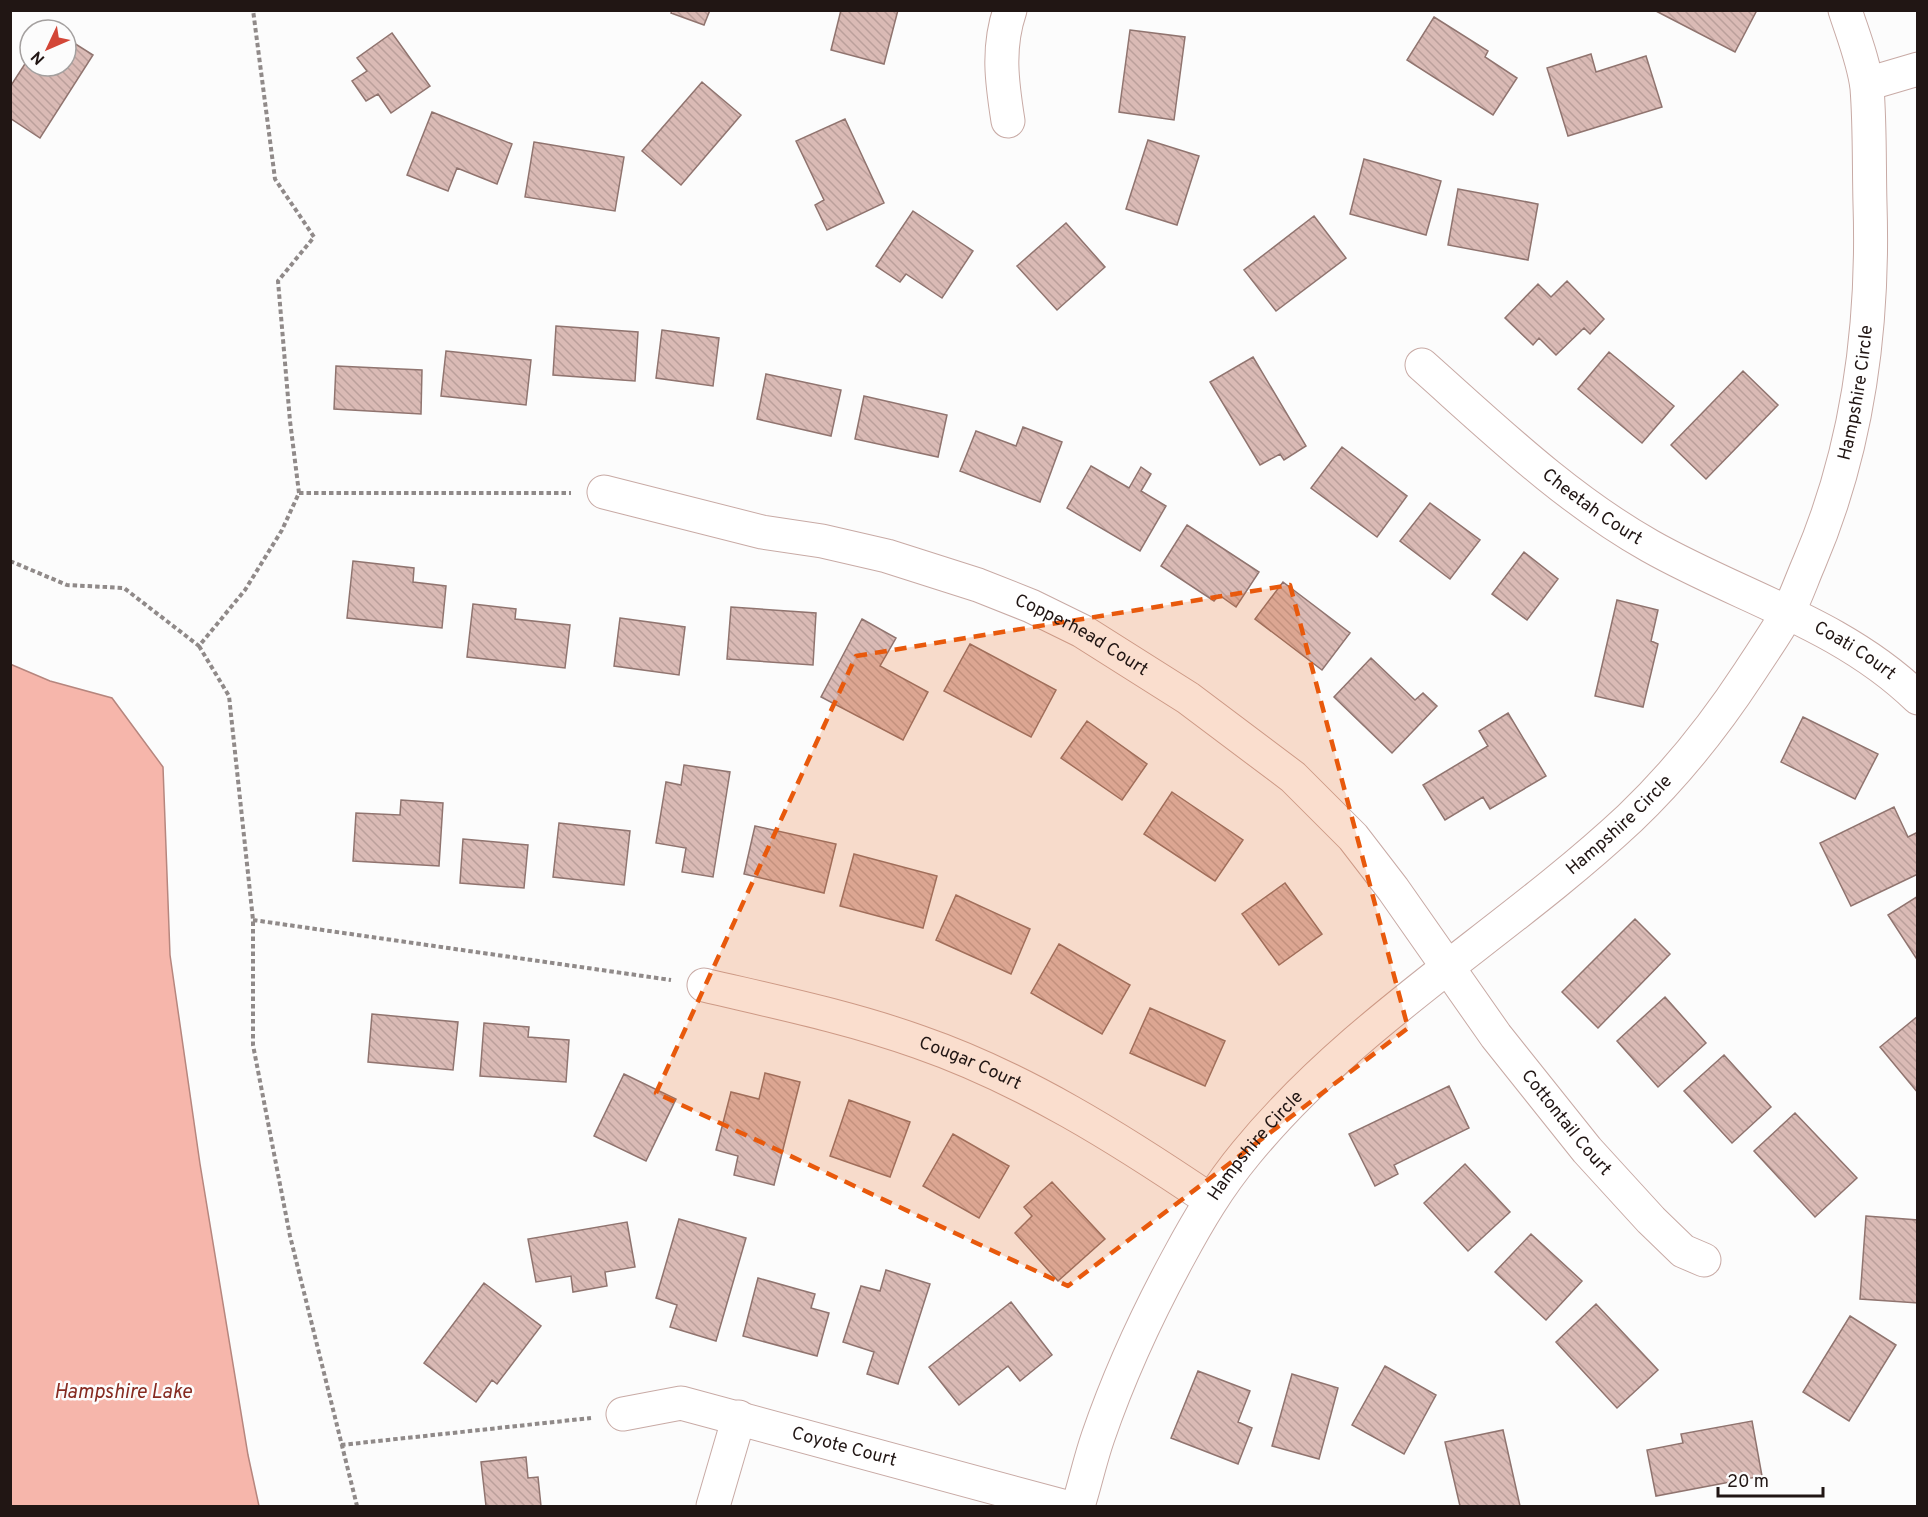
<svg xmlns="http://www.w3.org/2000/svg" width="1928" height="1517" font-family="Overpass,sans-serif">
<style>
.water{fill:#f6b6ab;stroke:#b6867e;stroke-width:1.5}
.building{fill:url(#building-back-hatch);stroke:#90746f;stroke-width:1.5}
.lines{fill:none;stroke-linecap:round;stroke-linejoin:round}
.minor-casing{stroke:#c8aaa5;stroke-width:35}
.path{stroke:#908a89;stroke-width:4;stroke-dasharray:4.5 3;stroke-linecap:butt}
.minor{stroke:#fff;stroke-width:33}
.marked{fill:#e8590c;fill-opacity:0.2;stroke:#e8590c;stroke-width:4.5;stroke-dasharray:12 8;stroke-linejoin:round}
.labels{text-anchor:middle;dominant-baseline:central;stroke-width:5;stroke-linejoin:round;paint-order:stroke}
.street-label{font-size:18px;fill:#211614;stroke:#fcfcfc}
.water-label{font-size:20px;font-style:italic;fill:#862b21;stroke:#fcfcfc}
</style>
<defs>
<pattern id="building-back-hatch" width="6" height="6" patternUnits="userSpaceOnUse" patternTransform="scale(1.5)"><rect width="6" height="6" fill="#dabab5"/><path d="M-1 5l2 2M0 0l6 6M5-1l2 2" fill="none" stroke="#bb9f9b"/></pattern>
</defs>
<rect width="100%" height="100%" fill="#fcfcfc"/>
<path class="water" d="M10 664 50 681 112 698 163 767 170 955 200 1164 248 1455 259 1506H11Z"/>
<path class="building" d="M672 10H710L704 25 671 13Z
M841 10H898L884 64 831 50Z
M1654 10H1757L1735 52Z
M1434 17 1488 51 1485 57 1517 78 1493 115 1407 60Z
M1130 30 1185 37 1174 120 1119 112Z
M392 33 430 86 391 113 378 94 366 101 352 81 367 71 357 58Z
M66 38 93 55 40 138 10 118V87L30 56V66H66Z
M1591 54 1596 72 1646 56 1662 107 1568 136 1547 68Z
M702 82 741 115 681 185 642 151Z
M432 112 512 144 497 184 457 168 448 191 407 175Z
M845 119 884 203 827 230 815 205 824 200 796 141Z
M1148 140 1199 156 1177 225 1126 209Z
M534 142 624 157 615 211 525 197Z
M1364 159 1441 181 1426 235 1350 214Z
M1458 189 1538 204 1528 260 1448 245Z
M913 211 973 251 942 298 906 274 900 282 876 266Z
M1314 216 1346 258 1276 311 1244 270Z
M1066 223 1105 267 1057 310 1017 266Z
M1567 281 1604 319 1590 334 1584 328 1556 355 1539 338 1533 345 1505 318 1538 284 1551 297Z
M556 326 638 332 635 381 553 375Z
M662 330 719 338 713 386 656 378Z
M446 351 531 360 526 405 441 396Z
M1609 352 1674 406 1642 443 1578 389Z
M1253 357 1306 446 1284 460 1280 454 1260 465 1210 382Z
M336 366 422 370 421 414 334 409Z
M1743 371 1778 405 1706 479 1671 445Z
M766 374 841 390 831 436 757 419Z
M864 396 947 415 938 457 855 439Z
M1023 427 1062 442 1040 502 960 471 976 431 1016 446Z
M1342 447 1407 496 1377 537 1311 488Z
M1091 466 1129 488 1141 467 1151 474 1141 491 1166 506 1140 551 1067 508Z
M1430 503 1480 540 1450 579 1400 541Z
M1187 525 1259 572 1236 607 1219 595 1214 601 1161 566Z
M1524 552 1558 579 1527 620 1492 594Z
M353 561 414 568 413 582 446 586 442 628 347 618Z
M1283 582 1350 633 1322 670 1255 619Z
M1617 600 1658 610 1651 641 1658 644 1643 707 1595 696Z
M473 604 516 609 515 619 570 625 565 668 467 657Z
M731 607 816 613 813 665 727 659Z
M620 618 685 627 679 675 614 666Z
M862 619 896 638 880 666 928 692 903 740 821 697Z
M970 644 1056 690 1031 737 944 691Z
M1371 658 1415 700 1423 693 1437 706 1392 753 1334 697Z
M1508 713 1546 776 1490 809 1483 797 1445 820 1423 785 1488 746 1479 731Z
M1803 717 1878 754 1855 799 1781 762Z
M1087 721 1147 764 1122 800 1061 758Z
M684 765 730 772 713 877 682 872 686 848 656 843 666 782 681 785Z
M1172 792 1243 840 1215 881 1144 834Z
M401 800 443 803 439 866 353 861 356 813 400 815Z
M1894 807 1908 837 1918 832V874L1851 906 1820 843Z
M559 823 630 831 624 885 553 877Z
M755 826 836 844 824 893 744 874Z
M463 839 528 845 524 888 460 883Z
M854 854 937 876 923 928 840 906Z
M1285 883 1322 934 1279 965 1242 914Z
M956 895 1030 929 1011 974 936 940Z
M1918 896V961L1888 915Z
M1635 919 1670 954 1598 1028 1562 992Z
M1059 944 1130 985 1102 1034 1031 993Z
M1665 997 1706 1043 1658 1087 1617 1041Z
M1150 1008 1225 1041 1205 1086 1130 1053Z
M372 1014 458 1022 453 1070 368 1062Z
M1918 1016V1093L1880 1047Z
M484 1023 529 1027 528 1037 569 1040 566 1082 480 1076Z
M1724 1055 1771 1107 1732 1143 1684 1091Z
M765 1073 800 1082 774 1185 734 1175 738 1156 716 1150 731 1092 759 1099Z
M624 1074 676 1099 646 1161 594 1136Z
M1449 1086 1469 1128 1394 1165 1398 1174 1375 1186 1349 1134Z
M849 1100 910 1122 890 1177 830 1156Z
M1795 1113 1857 1178 1815 1217 1754 1151Z
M953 1134 1009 1166 979 1218 923 1186Z
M1465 1164 1510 1212 1468 1251 1424 1203Z
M1052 1182 1105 1239 1058 1281 1015 1233 1032 1216 1024 1207Z
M1866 1216 1918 1220V1303L1860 1299Z
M679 1219 746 1238 716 1341 670 1327 677 1305 656 1298Z
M627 1222 635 1267 605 1272 607 1286 573 1292 571 1276 536 1282 528 1239Z
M1531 1234 1582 1281 1546 1320 1495 1272Z
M886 1270 930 1284 898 1384 867 1374 874 1352 843 1342 861 1286 880 1291Z
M758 1278 815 1294 811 1308 829 1313 817 1356 743 1336Z
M484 1283 541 1326 497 1384 492 1380 476 1402 424 1363Z
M1011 1302 1052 1355 1020 1381 1008 1366 959 1405 929 1367Z
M1596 1304 1658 1370 1617 1408 1556 1342Z
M1850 1316 1896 1345 1849 1421 1803 1392Z
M1385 1366 1436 1395 1404 1454 1352 1425Z
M1198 1371 1250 1391 1238 1422 1252 1428 1238 1464 1171 1438Z
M1292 1374 1338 1388 1319 1459 1272 1446Z
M1752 1421 1762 1476 1656 1496 1647 1450 1683 1443 1681 1434Z
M1503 1430 1520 1506H1460L1445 1442Z
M526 1457 528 1478 538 1477 541 1506H486L481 1462Z"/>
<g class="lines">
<g class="minor-casing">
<g id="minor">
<path d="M1867 84 1918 69"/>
<path d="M1008 121C1002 83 997 48 1010 10"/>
<path id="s1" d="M1422 365C1494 429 1565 498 1650 546 1740 597 1842 624 1918 698"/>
<path id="s2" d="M604 492 762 532 822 541 887 556 978 585 1031 606 1082 631 1188 698 1293 777 1353 837 1393 889 1496 1036 1587 1150 1651 1220 1683 1251 1704 1260"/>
<path id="s3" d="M704 985C776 1002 849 1017 919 1042 1023 1078 1120 1139 1210 1200"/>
<path id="s4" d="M623 1414 681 1403 1062 1506"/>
<path d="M713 1506 739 1417"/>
<path id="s5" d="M1078 1506C1085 1484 1090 1460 1098 1437 1119 1376 1147 1315 1178 1258 1199 1219 1218 1187 1246 1153 1355 1020 1506 934 1630 818 1675 775 1715 725 1749 673 1762 653 1776 633 1788 612 1796 597 1802 579 1809 563 1858 449 1874 328 1870 204 1869 166 1870 126 1867 88 1864 62 1853 35 1845 10"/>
</g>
</g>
<path class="path" d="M299 493H571
M10 561 67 585 124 588 199 646 245 590 282 530 299 493 290 421 278 281 314 237 275 179 253 10
M199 646 229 696 253 920V1045L290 1236 357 1506
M253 920 671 980
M341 1445 591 1418"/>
<use href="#minor" class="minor"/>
</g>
<path class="marked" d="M1290 585 1408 1028 1068 1286 656 1093 856 656Z"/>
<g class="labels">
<g class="street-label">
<text stroke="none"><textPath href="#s5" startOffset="1395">Hampshire Circle</textPath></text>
<text stroke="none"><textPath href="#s1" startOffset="222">Cheetah Court</textPath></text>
<text stroke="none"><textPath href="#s2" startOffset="501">Copperhead Court</textPath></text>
<text stroke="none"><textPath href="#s1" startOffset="522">Coati Court</textPath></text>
<text stroke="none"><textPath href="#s5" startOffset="891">Hampshire Circle</textPath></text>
<text stroke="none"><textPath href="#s3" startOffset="278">Cougar Court</textPath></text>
<text stroke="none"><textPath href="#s2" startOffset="1198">Cottontail Court</textPath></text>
<text stroke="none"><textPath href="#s5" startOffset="405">Hampshire Circle</textPath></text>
<text stroke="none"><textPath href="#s4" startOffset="228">Coyote Court</textPath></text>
</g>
<g class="water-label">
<text x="123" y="1393">Hampshire Lake</text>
</g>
</g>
<rect width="1928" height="1517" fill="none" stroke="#211614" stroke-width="24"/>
<g transform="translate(48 48) rotate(226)"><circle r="28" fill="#fcfcfc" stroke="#a4a09f" stroke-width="1.5"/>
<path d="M0-4.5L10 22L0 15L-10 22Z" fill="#d34637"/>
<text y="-9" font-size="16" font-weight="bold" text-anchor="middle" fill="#211614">N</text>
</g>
<path d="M1718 1487v9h105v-9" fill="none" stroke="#211614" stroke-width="3"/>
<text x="1727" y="1487" font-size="18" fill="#211614" stroke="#fcfcfc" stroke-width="4.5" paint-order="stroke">20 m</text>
</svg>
